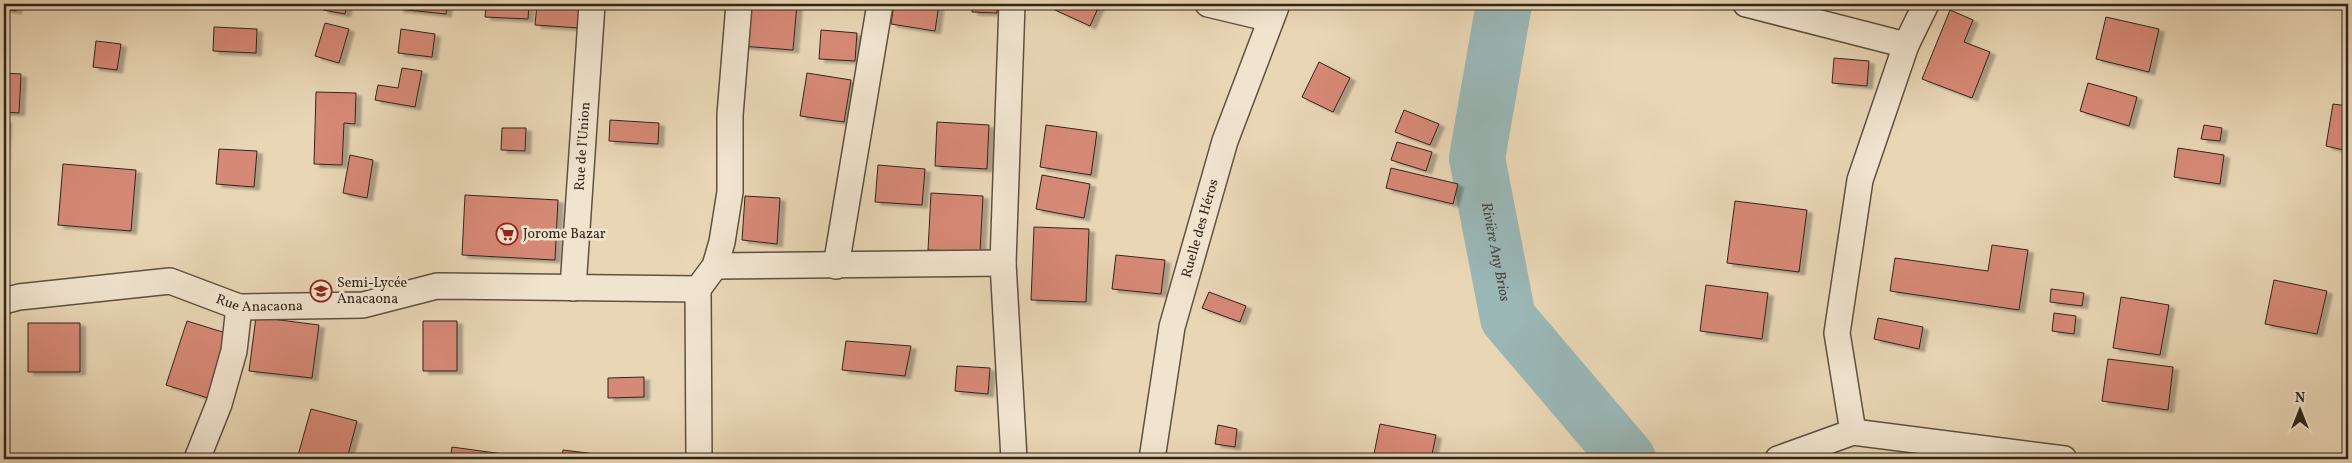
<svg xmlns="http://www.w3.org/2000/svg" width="2352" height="463" font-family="Vollkorn,serif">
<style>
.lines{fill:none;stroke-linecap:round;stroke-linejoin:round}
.river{stroke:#9ab7b6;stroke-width:56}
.building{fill:#d78977;stroke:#2f251a;filter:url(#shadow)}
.minor-casing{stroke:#5e5141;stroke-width:28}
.minor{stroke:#f1e4cf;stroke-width:25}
.labels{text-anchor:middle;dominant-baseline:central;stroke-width:5;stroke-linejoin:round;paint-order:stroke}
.street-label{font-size:14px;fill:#2f251a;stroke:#f1e4cf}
.poi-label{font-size:14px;fill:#2f251a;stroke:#f1e4cf;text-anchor:start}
.water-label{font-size:15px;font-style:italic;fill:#4a4a41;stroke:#f1e4cf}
</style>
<defs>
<filter id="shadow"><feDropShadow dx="5.5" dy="3" stdDeviation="1" flood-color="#0004"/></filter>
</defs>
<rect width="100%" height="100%" fill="#e9d6b5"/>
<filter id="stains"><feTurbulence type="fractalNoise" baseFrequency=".004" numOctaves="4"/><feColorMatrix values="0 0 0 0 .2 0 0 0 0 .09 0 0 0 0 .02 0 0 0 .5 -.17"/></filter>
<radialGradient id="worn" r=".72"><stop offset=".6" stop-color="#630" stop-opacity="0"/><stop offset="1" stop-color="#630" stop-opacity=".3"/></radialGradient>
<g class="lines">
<path class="river" id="s1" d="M1504 4 1477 158 1508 318 1628 459"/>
</g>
<path class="building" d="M4 4H17L16 11 4 9Z
M325 4H347L345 14 323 10Z
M399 4H447L446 14 398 9Z
M472 4H529L528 19 485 17 486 6 472 5Z
M537 4H582L580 28 535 25Z
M745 4H797L793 50 741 46Z
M894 4H939L935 31 891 24Z
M972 4H997V13L972 12Z
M1055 4H1094L1099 6 1090 26 1053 9Z
M1950 10 1973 20 1964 42 1990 52 1972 98 1922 79Z
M2106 17 2159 29 2149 72 2096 59Z
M325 23 349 29 339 63 315 56Z
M214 27 257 29 256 53 213 51Z
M401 29 435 34 432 57 398 53Z
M821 30 857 33 855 61 819 59Z
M96 41 121 44 117 70 93 67Z
M1834 58 1869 61 1867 86 1832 83Z
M1319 62 1350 78 1333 112 1302 97Z
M402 68 422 71 415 107 375 100 378 85 398 88Z
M4 73 21 74 19 113 4 112Z
M807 73 851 80 844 122 800 116Z
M2088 83 2137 97 2129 126 2080 111Z
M316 92 356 93 355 124 344 123 342 165 314 164Z
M2333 104 2348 106V151L2326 146Z
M1404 110 1439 124 1430 145 1395 132Z
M4 120H6L4 158Z
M610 120 659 123 658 144 609 141Z
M937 122 989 125 987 169 935 166Z
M1046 125 1097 132 1091 175 1040 167Z
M2204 125 2222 128 2220 141 2201 139Z
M502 128H526L525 151 501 150Z
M1397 142 1432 152 1426 171 1391 160Z
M2178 148 2224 155 2220 184 2174 177Z
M219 149 257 151 254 187 216 184Z
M350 155 373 160 367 198 343 193Z
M63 164 136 170 131 231 58 225Z
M878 165 925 169 922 205 875 202Z
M1391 168 1458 184 1453 204 1386 188Z
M1042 175 1090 184 1084 218 1036 209Z
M931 193 983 196 980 252 928 250Z
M465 195 558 200 555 260 462 255Z
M745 196 780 198 777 244 742 240Z
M1735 201 1807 210 1799 272 1727 263Z
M1034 227 1089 229 1086 302 1031 300Z
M1992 245 2028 250 2019 310 1890 291 1895 258 1988 271Z
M1116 255 1165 260 1161 294 1112 289Z
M2274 280 2327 291 2317 334 2265 324Z
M1706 285 1768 293 1762 339 1700 331Z
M2051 289 2084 293 2082 306 2050 302Z
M1209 292 1246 306 1240 322 1202 308Z
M2121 297 2169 305 2160 355 2113 348Z
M2054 313 2076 316 2074 334 2052 331Z
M256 317 319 325 312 378 249 371Z
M1878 318 1923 327 1919 349 1874 339Z
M187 321 229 334 208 398 166 385Z
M423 321H457V371H423Z
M28 323H80V372H28Z
M846 341 911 346 905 376 842 370Z
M2108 359 2173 367 2168 410 2102 401Z
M957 366 990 368 988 394 955 391Z
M644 377V397L608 398V378Z
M311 409 357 421 347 459H297Z
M1380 424 1436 435 1431 459H1373Z
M1218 425 1237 429 1235 447 1215 444Z
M2347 434 2348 459H2341Z
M452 447 532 458V459H450Z
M563 450 636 459H562Z"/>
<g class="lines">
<g class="minor-casing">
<g id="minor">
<path d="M1012 4 1003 263 1014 459"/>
<path d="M1208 4 1271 19"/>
<path d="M1746 4 1906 45"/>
<path d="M715 266 1003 263"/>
<path d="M836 266 880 4"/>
<path id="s2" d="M573 288 592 4"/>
<path id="s3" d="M4 301 19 297 170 281 239 307 363 305 437 286 698 289"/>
<path d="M1853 432 1837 333 1860 180 1906 45 1926 4"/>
<path d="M197 459 219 404 234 351 239 307"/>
<path d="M699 459 698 289 715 266 722 242 730 192V115L739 4"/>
<path id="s4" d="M1152 459 1172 327 1225 141 1277 4"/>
<path d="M1778 459 1853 432 2064 459"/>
</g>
</g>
<use href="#minor" class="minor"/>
</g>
<defs>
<g id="supermarket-ring" transform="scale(1.125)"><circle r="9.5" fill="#f1e4cf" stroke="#8f2418" stroke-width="1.5"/><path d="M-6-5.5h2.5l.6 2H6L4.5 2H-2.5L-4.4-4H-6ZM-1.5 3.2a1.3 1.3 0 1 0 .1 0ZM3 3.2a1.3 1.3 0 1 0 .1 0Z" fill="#8f2418"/></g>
<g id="school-ring" transform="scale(1.125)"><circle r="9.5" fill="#f1e4cf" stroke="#8f2418" stroke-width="1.5"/><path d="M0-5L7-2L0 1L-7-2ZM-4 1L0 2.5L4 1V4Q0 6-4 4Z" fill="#8f2418"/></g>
</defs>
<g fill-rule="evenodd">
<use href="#supermarket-ring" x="507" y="234"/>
<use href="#school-ring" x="321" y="291"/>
</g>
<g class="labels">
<g class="street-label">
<text stroke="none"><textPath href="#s2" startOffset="142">Rue de l'Union</textPath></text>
<text stroke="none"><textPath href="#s4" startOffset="236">Ruelle des Héros</textPath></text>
<text stroke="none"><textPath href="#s3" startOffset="261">Rue Anacaona</textPath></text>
</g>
<g class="poi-label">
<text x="523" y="234">Jorome Bazar</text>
<text x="337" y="283">Semi-Lycée<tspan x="337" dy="16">Anacaona</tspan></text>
</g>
<g class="water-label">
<text stroke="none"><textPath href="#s1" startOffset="252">Rivière Any Brios</textPath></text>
</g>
</g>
<rect width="2352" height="463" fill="none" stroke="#e9d6b5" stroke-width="20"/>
<rect x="5" y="5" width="2342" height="453" fill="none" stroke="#2f251a" stroke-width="2.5"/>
<rect x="10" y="10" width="2332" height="443" fill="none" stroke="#2f251a"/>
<g transform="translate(2300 410)" stroke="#f1e4cf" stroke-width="4" paint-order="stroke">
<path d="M0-4L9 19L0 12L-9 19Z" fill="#2f251a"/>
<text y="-8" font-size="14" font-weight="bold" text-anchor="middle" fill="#2f251a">N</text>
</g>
<rect width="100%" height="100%" filter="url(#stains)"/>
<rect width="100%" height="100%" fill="url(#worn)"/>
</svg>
